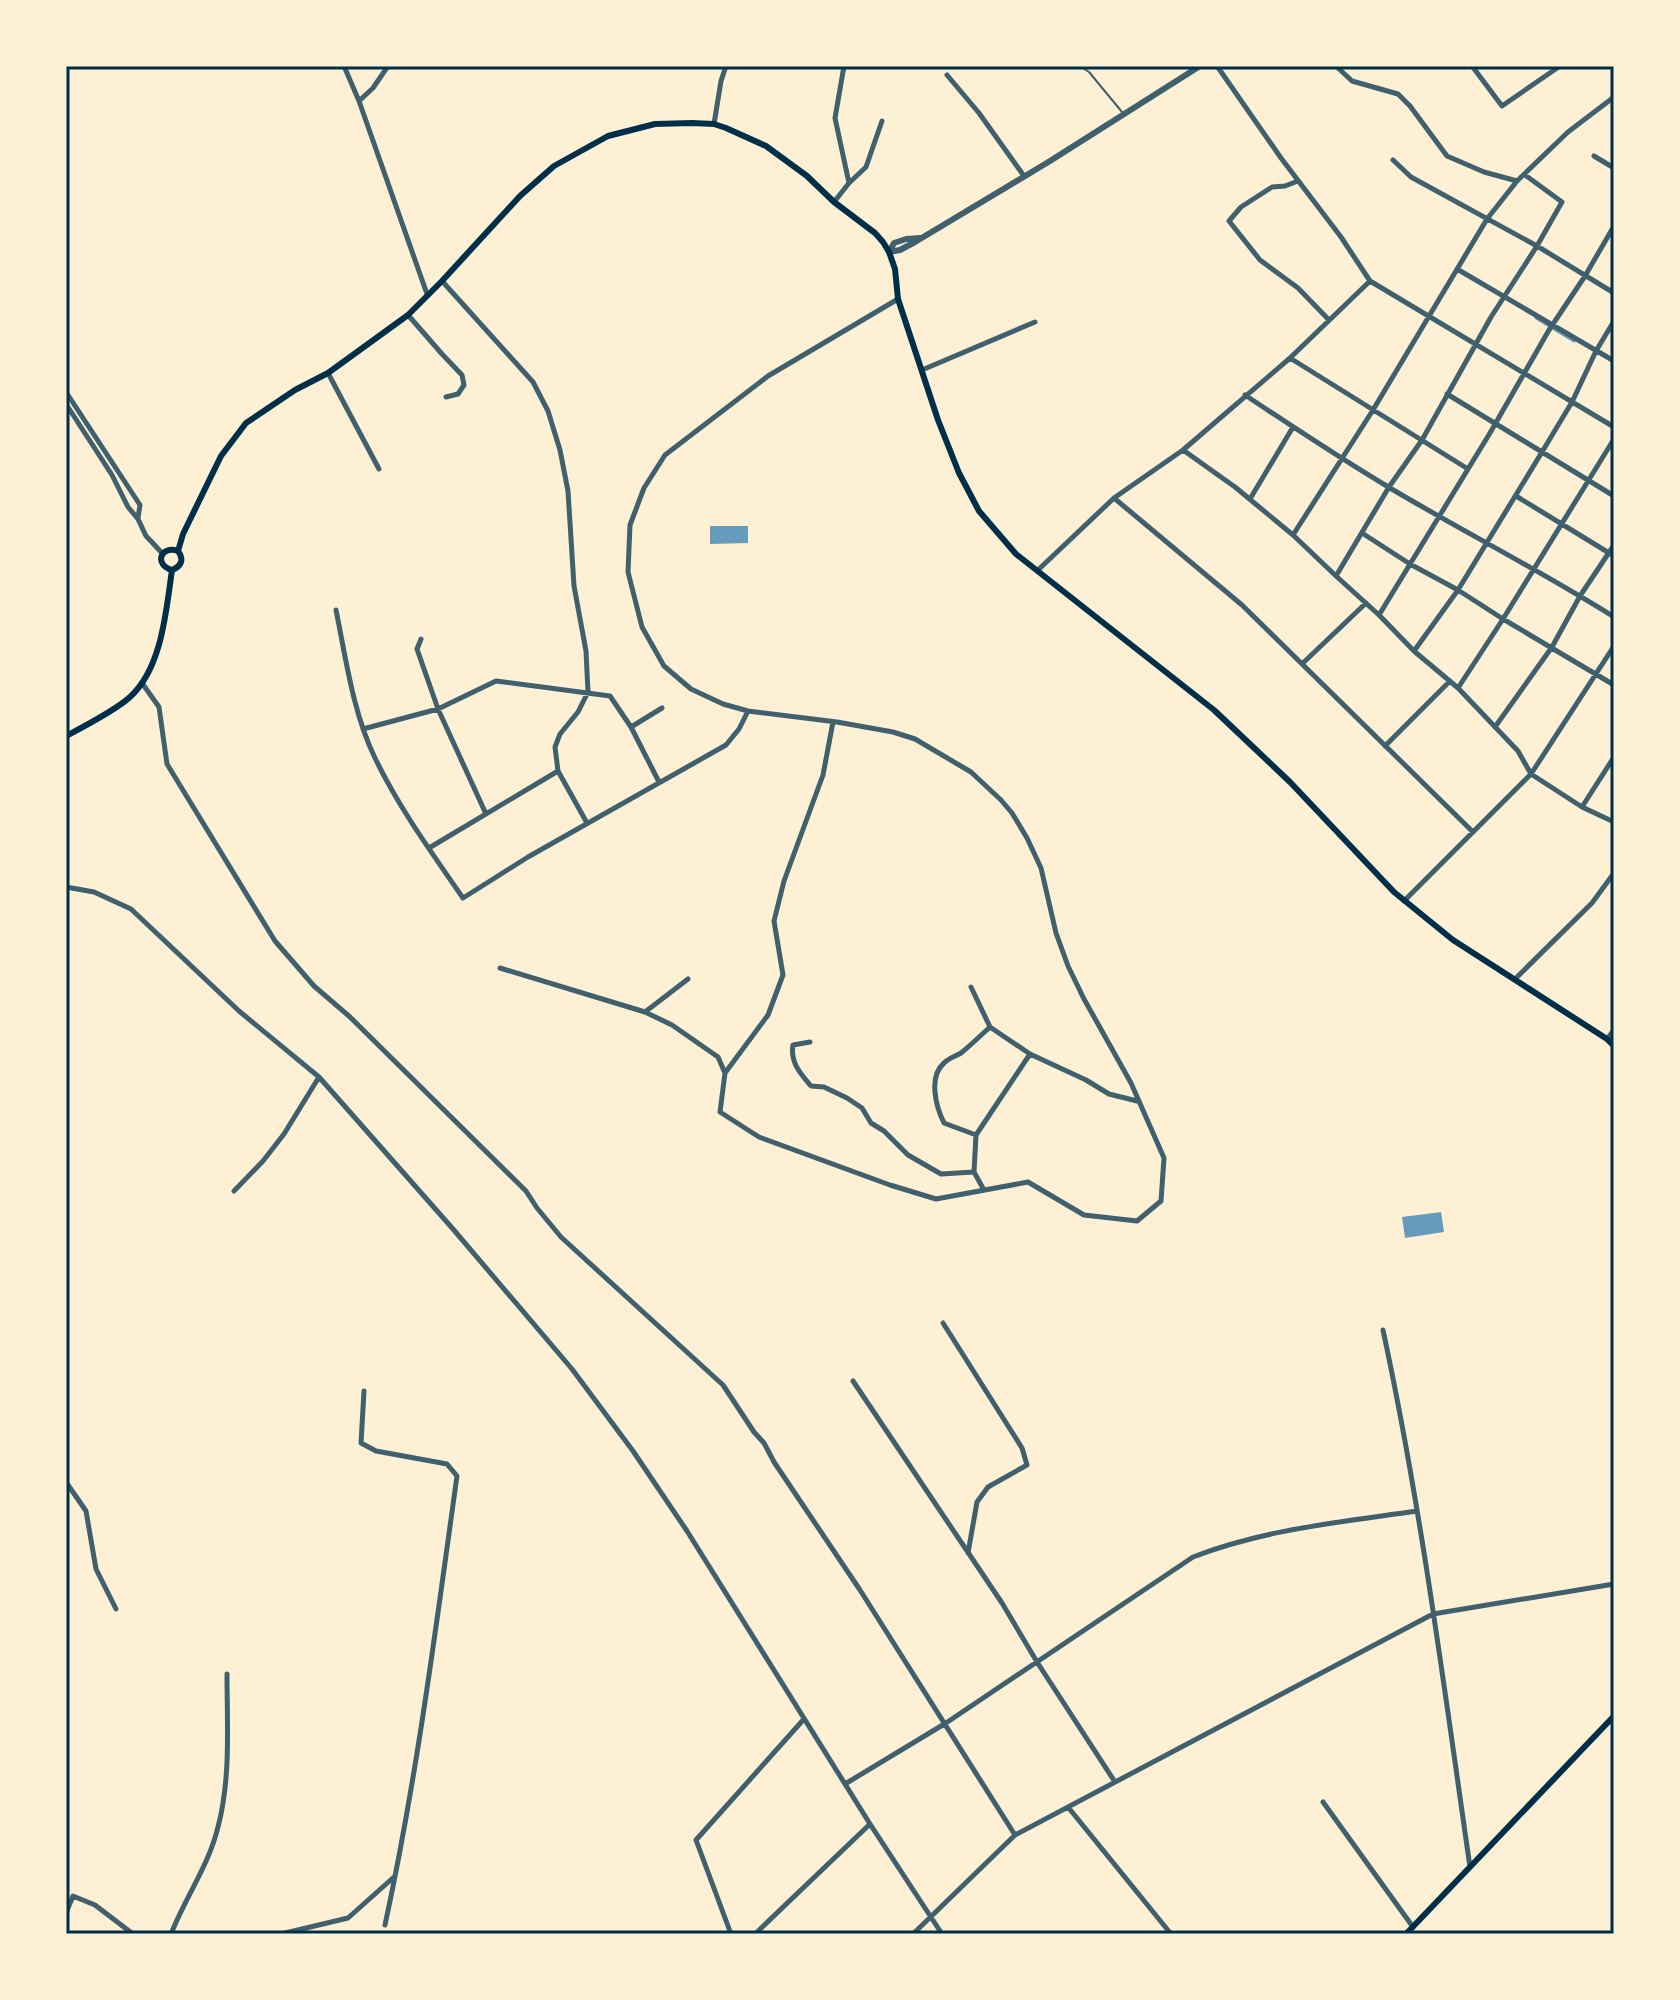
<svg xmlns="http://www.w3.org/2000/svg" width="1680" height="2000" font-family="'Work Sans',sans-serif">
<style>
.water{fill:#669bbc}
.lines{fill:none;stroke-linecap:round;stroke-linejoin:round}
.stream{stroke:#669bbc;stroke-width:3}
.service{stroke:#3f606c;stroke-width:2}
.minor{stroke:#3f606c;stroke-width:5}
.tertiary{stroke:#3f606c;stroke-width:6}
.secondary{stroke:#003049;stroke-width:6}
.neatline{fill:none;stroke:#003049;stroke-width:3}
</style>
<rect width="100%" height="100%" fill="#fdf0d5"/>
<path class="water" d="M748 526V543L710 544V526Z
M1441 1212 1444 1232 1405 1238 1402 1217Z"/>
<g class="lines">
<path class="stream" d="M1536 318 1574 341"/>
<path class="service" d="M1080 66 1089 72 1122 112"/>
<path class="minor" d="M344 66 359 101 427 294
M844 66 835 118 849 183
M1217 66 1281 158 1341 237 1370 281 1614 427
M1336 66 1352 81 1398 94 1410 106 1447 156 1484 172 1517 181
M1472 66 1502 106 1560 66
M947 75 979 113 1024 176
M359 101 373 88 388 66
M714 124 721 81 726 66
M1594 156 1614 168
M1393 160 1411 177 1537 246 1614 293
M1298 181 1285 186 1272 187 1241 207 1229 221 1260 260 1298 288 1329 320
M834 202 849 183 866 167 882 121
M1457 269 1614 361
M442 281 533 382 548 411 560 450 568 491 574 586 586 651 588 692 578 712 560 734 555 747 558 771 587 823
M408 315 442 354 462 375 464 385 458 394 446 397
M1290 358 1468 469
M922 370 1035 322
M328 373 379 469
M66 392 140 505 138 518
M1447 394 1614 496
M1245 395C1293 427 1341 459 1390 488 1464 532 1541 571 1614 617
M66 404 112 475 128 507 138 519 146 536 163 554
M1183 450 1235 487 1293 535 1336 576 1379 615 1414 651 1458 688 1518 751 1531 774 1582 807 1614 822
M1516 496 1614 556
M1114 498 1242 605 1473 832
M1250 499 1293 427
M1362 533 1410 564 1458 590 1503 619 1614 685
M1293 535 1373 410 1487 219 1517 181 1568 132 1614 97
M1038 570 1114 498 1183 450 1290 358 1370 281
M1336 576 1389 487 1422 440 1491 317 1537 246 1562 202 1525 175
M336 610C346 659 353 713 375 758 399 808 432 853 463 898L528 857 726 745 739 729 748 711
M1379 615 1490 433 1549 330 1585 276 1614 226
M421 639 417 649 438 709 486 814
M1414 651 1458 590 1542 452 1572 402 1596 351 1614 321
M1303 663 1366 603
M142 683 159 707 167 764 275 941 314 986 350 1017 526 1191 537 1208 561 1237 723 1385 754 1432 764 1443 774 1462 860 1590 1015 1835
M1458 688 1503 619 1614 439
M631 727 662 708
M1495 727 1552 647 1580 596 1614 545
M363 729 438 709 496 681 610 696 631 727 659 782
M1385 746 1450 681
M1582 807 1614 757
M429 848 558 771
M66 887 94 892 131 909 239 1011 319 1077 453 1229 572 1369 633 1451 687 1531 870 1824 942 1934
M1404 901 1531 774 1614 646
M500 968 645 1012 672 1025 718 1057 725 1073 720 1112 759 1137 890 1185 936 1199 1028 1182 1084 1215 1137 1221 1161 1201 1164 1158 1131 1083 1084 999 1068 966 1056 933 1041 868 1027 838 1012 813 1001 800 971 772 915 739 893 732 837 722 748 711 723 704 691 689 664 666 642 627 628 572 630 525 644 488 665 455 768 376 898 299
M1515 979 1592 903 1614 873
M971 987 990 1027C980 1036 971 1045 961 1053 956 1056 949 1058 944 1063 928 1077 936 1107 944 1123L976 1135 974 1172 984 1190
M645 1012 688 979
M990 1027 1030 1054 1086 1080 1109 1094 1137 1101
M1607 1039 1614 1030
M810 1042 793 1045C790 1062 800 1073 811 1086L824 1087 847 1098 862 1108 871 1123 884 1131 908 1155 941 1174 974 1172
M725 1073 768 1015 783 975 774 921 784 881 823 775 833 722
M976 1135 1030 1054
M234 1191 263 1161 284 1134 319 1077
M943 1323 1022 1448 1027 1465 988 1487 977 1502 968 1553
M1383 1330C1421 1507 1444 1687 1470 1867
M853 1381 1002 1603 1037 1662 1115 1782
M364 1391 361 1443 376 1451 447 1464 457 1476C436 1626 417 1777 385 1925
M66 1482 86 1511 96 1569 116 1609
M845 1784 946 1723 1193 1557C1265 1529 1342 1522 1417 1511
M1323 1802 1413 1927
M1068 1807 1171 1934
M66 1913 73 1896 95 1905 133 1934
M171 1934C185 1898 209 1865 218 1827 231 1778 227 1724 227 1674
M281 1934 348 1918 394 1877
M731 1934 696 1840 804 1719
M755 1934 870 1824
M913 1934 1015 1835 1433 1614 1614 1584"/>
<path class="tertiary" d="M889 252 900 250 915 242 1050 161 1200 66
M889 252 894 243 906 239 920 238"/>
<path class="secondary" d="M178 551 183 534 221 456 246 423 295 390 328 373 408 315 442 281 520 196 554 166 608 136 655 124 692 123 714 124 726 128 766 146 807 176 834 202 875 233 883 242 889 252 895 269 898 299 938 420 959 473 979 511 1016 554 1214 710 1290 782 1394 892 1453 940 1607 1039 1614 1046
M172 570C154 565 160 545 178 551
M172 570C182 566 184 559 178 551
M66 736C83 727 116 710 130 697 162 668 166 611 172 570
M1406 1934 1614 1716"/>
</g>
<rect width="1680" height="2000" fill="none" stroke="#fdf0d5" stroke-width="136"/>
<rect x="68" y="68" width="1544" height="1864" class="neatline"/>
</svg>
